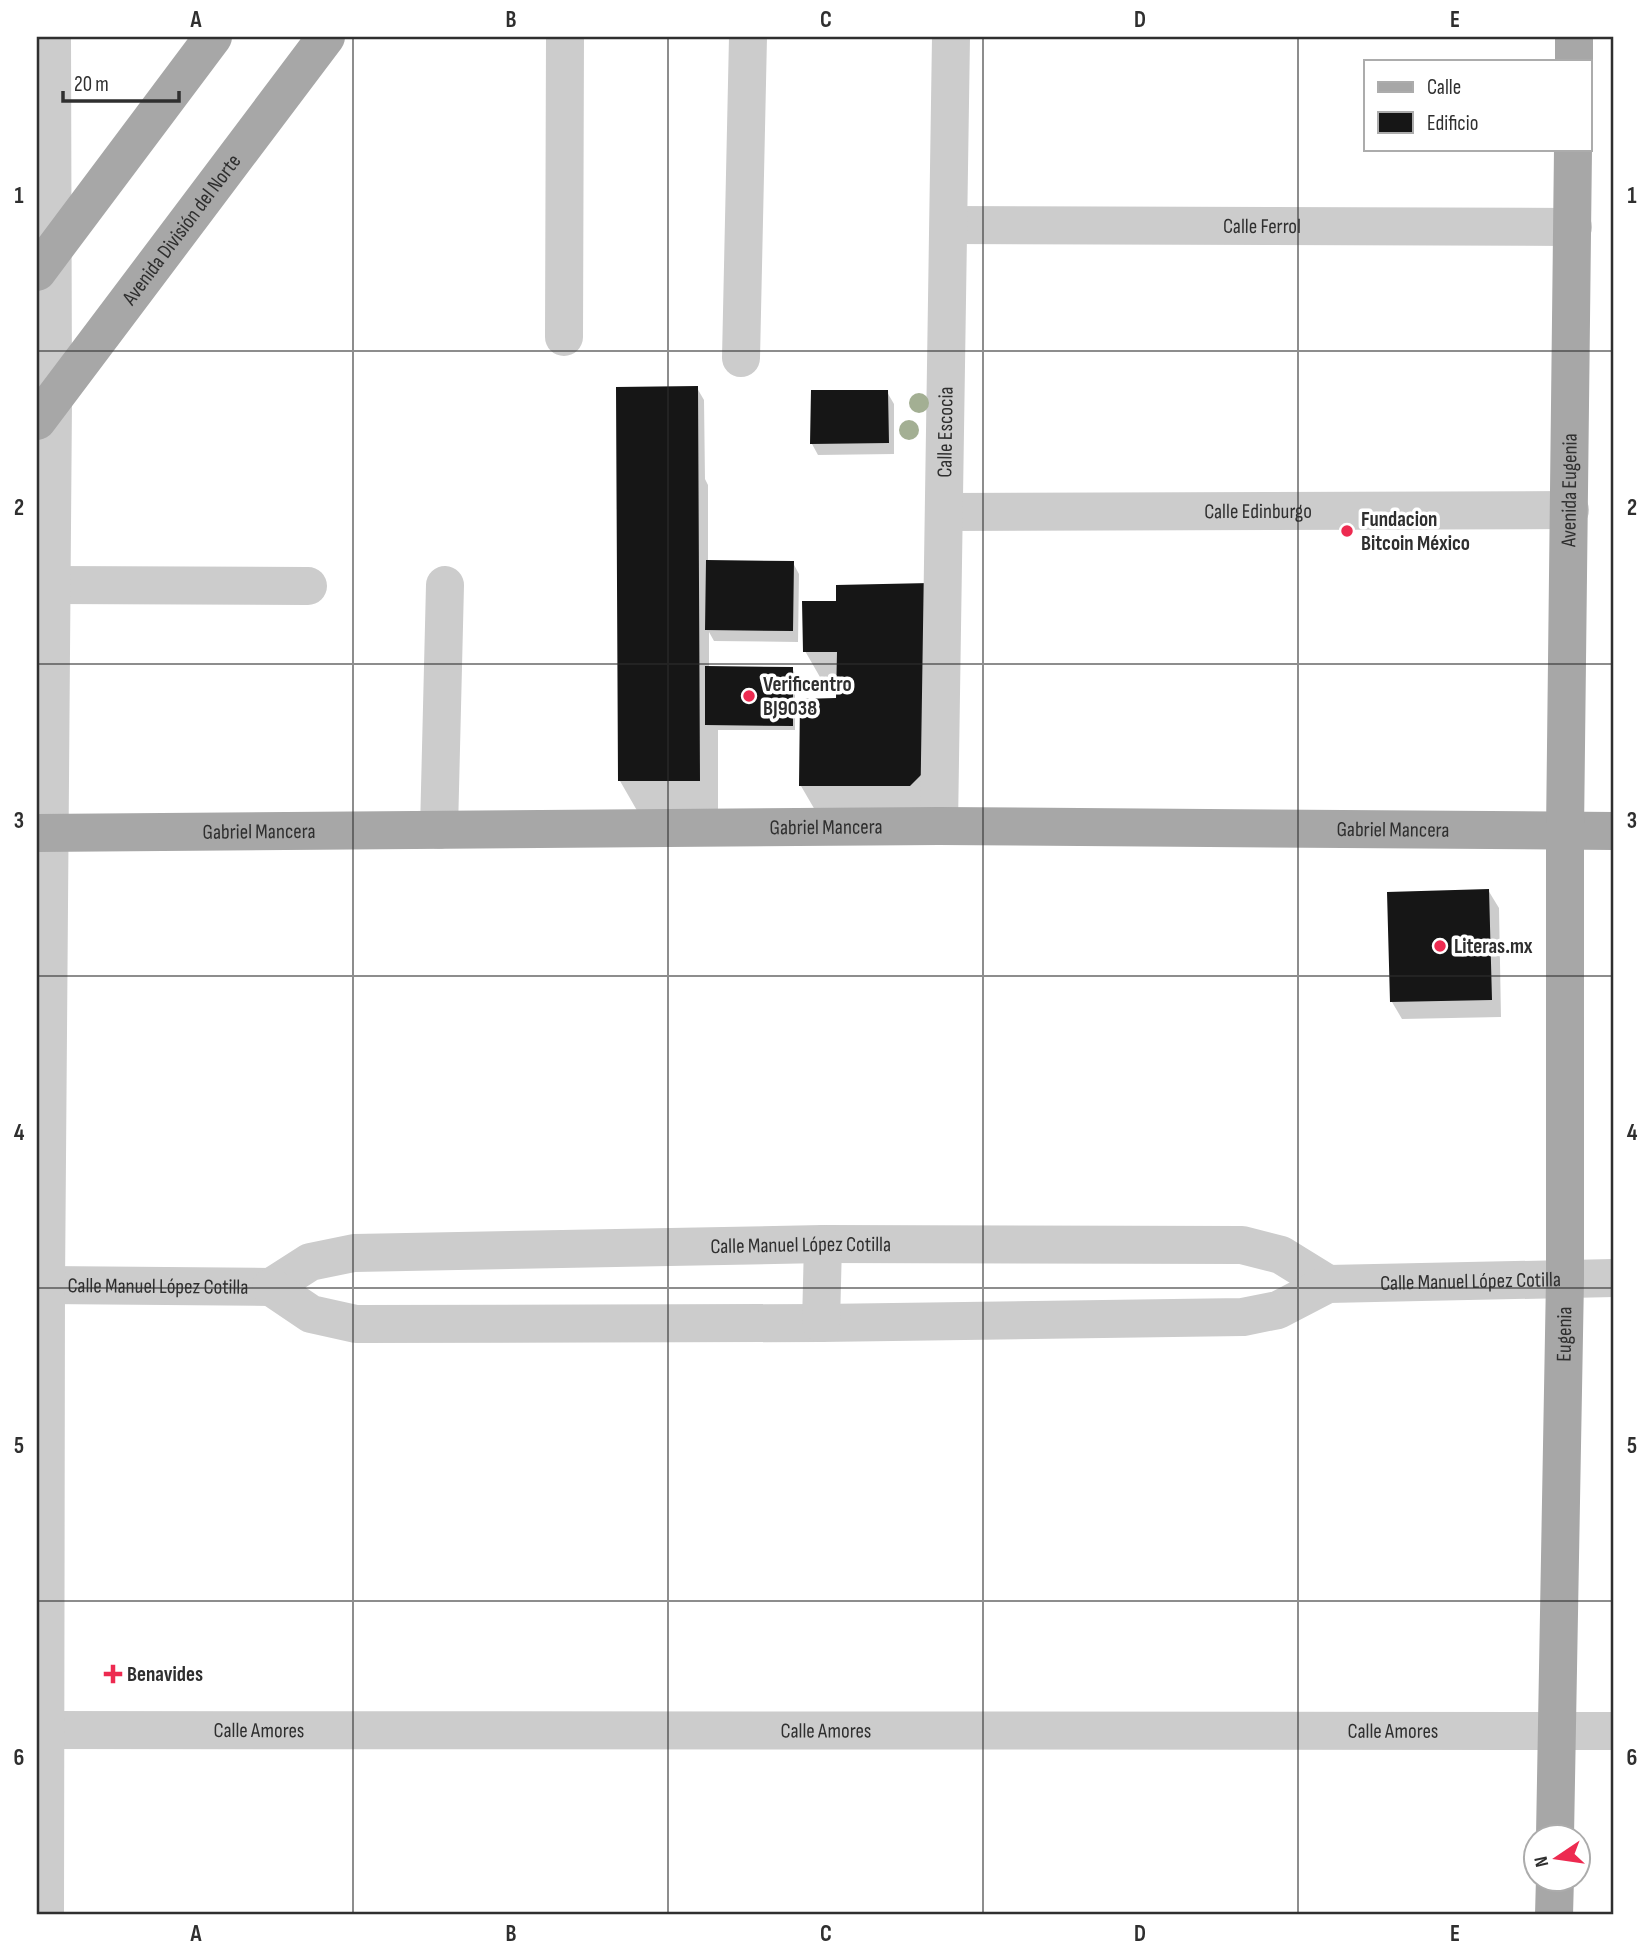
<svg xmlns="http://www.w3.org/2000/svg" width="1651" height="1952" font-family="'Sofia Sans Condensed',sans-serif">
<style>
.shadow{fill:#0003}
.building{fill:#161616}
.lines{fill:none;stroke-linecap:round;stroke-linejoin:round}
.minor{stroke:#ccc;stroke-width:38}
.major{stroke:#a7a7a7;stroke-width:38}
.tree{fill:#a3af93}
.grid{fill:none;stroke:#2f2f2f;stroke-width:2;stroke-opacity:0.55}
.poi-dot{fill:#ed2a50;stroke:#fff;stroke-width:2.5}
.labels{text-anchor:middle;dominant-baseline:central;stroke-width:7;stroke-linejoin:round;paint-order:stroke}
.street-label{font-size:21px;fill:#2f2f2f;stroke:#fff}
.poi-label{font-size:21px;font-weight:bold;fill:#2f2f2f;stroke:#fff;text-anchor:start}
.neatline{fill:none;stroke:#2f2f2f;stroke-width:2.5}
.grid-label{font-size:23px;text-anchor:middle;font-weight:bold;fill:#2f2f2f}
</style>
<rect width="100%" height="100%" fill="#fff"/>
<path class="shadow" d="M697 388 704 400 705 479 708 485V562L793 563 799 574 798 642 714 641 709 632V668H792L795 674V730H718V814H639L620 781Z
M887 392 894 404V454L818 455 812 444Z
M804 603 953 811 826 829 801 786 837 700 838 685 824 684 805 651Z
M1488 890 1499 908 1501 1017 1402 1019 1392 1002Z"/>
<path class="building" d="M698 386 700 781H618L616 387Z
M811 390H888L889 443 810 444Z
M706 560 794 561 793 631 705 630Z
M930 583 929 767 910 786H799L800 699 836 698 837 652H803L802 601H836V585Z
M705 666 793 667V726L705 725Z
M1489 889 1492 1000 1390 1002 1387 892Z"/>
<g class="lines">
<g class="minor">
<path id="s1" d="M950 225 1573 227"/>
<path d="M564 337 565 37"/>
<path d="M741 358 748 37"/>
<path id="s2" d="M945 512 1570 510"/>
<path d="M52 585 308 586"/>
<path id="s3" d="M939 826 951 37"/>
<path d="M439 830 445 585"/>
<path id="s4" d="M46 1285 271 1287 310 1262 354 1253 823 1244 1242 1245 1281 1255 1328 1284"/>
<path id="s5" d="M271 1287 311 1314 356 1324 821 1323 1243 1317 1278 1310 1328 1284 1614 1278"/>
<path d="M821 1323 823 1244"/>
<path id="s6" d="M37 1730 1614 1731"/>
<path d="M45 1915 46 1285 53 400 52 37"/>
</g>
<g class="major">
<path d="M1574 61V37"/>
<path d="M37 272 213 37"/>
<path id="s7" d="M37 421 326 37"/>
<path id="s8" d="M37 833 939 826 1614 831"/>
<path id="s9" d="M1555 1836 1565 1279V832L1573 149"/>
<path d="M1554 1915 1555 1878"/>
</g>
</g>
<g class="tree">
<circle cx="919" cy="403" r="10"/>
<circle cx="909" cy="430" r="10"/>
</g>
<path class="grid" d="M353 37V1915M668 37V1915M983 37V1915M1298 37V1915M37 351H1614M37 664H1614M37 976H1614M37 1288H1614M37 1601H1614"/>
<g class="poi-dot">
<circle cx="1347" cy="531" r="7"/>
<circle cx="749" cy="696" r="7"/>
<circle cx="1440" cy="946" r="7"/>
<path d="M109.5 1663.5h7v7h7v7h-7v7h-7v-7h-7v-7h7z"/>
</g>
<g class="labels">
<g class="street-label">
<text stroke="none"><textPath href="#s1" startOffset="312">Calle Ferrol</textPath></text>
<text stroke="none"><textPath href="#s7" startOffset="240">Avenida División del Norte</textPath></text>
<text stroke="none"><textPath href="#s3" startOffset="394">Calle Escocia</textPath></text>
<text stroke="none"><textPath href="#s9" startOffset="1346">Avenida Eugenia</textPath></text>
<text stroke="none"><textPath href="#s2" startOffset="313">Calle Edinburgo</textPath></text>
<text stroke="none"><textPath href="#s8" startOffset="789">Gabriel Mancera</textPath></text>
<text stroke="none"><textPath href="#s8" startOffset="1356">Gabriel Mancera</textPath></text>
<text stroke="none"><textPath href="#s8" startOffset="222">Gabriel Mancera</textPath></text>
<text stroke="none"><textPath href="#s4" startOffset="763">Calle Manuel López Cotilla</textPath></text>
<text stroke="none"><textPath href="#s5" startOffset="1216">Calle Manuel López Cotilla</textPath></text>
<text stroke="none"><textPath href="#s4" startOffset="112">Calle Manuel López Cotilla</textPath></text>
<text stroke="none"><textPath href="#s9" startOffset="502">Eugenia</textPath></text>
<text stroke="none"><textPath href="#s6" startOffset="222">Calle Amores</textPath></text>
<text stroke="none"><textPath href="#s6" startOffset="789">Calle Amores</textPath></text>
<text stroke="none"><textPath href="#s6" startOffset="1356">Calle Amores</textPath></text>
</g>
<g class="poi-label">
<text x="1361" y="519">Fundacion<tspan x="1361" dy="24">Bitcoin México</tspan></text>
<text x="763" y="684">Verificentro<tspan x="763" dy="24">BJ9038</tspan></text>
<text x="1454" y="946">Literas.mx</text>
<text x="127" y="1674">Benavides</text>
</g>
</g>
<rect width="1651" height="1952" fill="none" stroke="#ffffff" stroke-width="77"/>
<rect x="1364" y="60" width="228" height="91" fill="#ffffff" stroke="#acacac" stroke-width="2"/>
<rect x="1378" y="82" width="35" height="10" fill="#a7a7a7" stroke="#acacac" stroke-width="2"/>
<text x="1427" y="94" font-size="21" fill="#2f2f2f">Calle</text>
<rect x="1378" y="112" width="35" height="21" fill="#161616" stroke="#acacac" stroke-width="2"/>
<text x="1427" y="130" font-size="21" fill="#2f2f2f">Edificio</text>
<g transform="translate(1557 1858) rotate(257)"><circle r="33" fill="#ffffff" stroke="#acacac" stroke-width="2"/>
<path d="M0-5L12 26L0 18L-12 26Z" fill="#ed2a50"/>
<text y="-10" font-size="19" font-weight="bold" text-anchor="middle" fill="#2f2f2f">N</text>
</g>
<path d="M63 91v10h116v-10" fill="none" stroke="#2f2f2f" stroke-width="3.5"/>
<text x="74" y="91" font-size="21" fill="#2f2f2f" stroke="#ffffff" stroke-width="5" paint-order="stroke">20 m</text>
<rect x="38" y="38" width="1574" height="1875" class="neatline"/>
<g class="grid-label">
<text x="196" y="27">A</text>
<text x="511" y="27">B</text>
<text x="826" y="27">C</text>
<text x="1140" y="27">D</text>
<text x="1455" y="27">E</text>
<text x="19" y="203">1</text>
<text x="1632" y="203">1</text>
<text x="19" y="515">2</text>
<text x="1632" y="515">2</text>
<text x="19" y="828">3</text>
<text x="1632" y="828">3</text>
<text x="19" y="1140">4</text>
<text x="1632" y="1140">4</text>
<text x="19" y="1453">5</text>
<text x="1632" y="1453">5</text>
<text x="19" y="1765">6</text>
<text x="1632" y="1765">6</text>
<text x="196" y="1941">A</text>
<text x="511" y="1941">B</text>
<text x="826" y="1941">C</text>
<text x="1140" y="1941">D</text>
<text x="1455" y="1941">E</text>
</g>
</svg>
